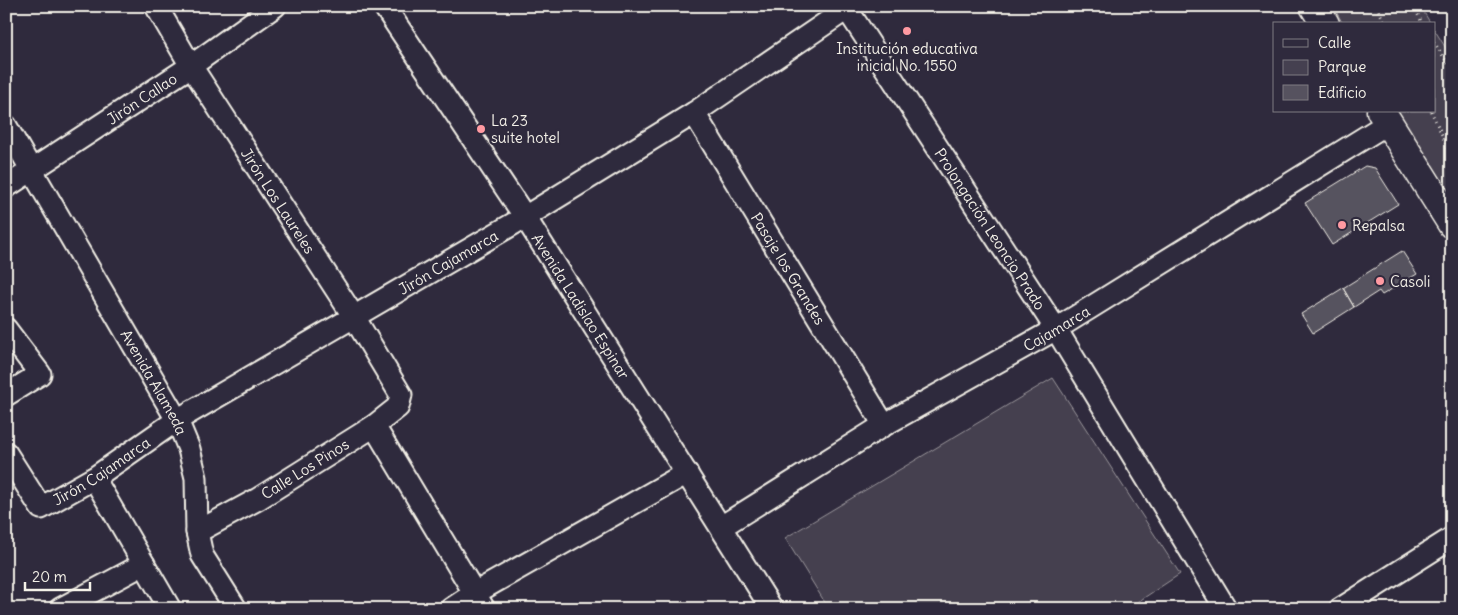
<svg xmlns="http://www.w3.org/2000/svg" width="1458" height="615" font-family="Delius,sans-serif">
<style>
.green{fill:#454050;stroke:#9c989c}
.building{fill:#56525f;stroke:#f4f1e8}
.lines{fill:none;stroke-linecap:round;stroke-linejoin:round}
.street-casing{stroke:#f4f1e8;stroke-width:25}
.primary-casing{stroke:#f4f1e8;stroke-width:31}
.path{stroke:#f4f1e8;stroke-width:3;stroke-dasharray:1 4;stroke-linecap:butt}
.street{stroke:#2f2a3d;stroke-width:21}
.primary{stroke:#2f2a3d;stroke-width:28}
.poi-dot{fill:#ff9aa2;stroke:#2f2a3d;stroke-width:2}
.labels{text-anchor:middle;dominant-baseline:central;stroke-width:4.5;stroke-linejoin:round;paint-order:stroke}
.poi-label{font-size:15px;fill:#f4f1e8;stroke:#2f2a3d;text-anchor:start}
.street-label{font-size:15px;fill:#f4f1e8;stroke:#2f2a3d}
</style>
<rect width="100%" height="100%" fill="#2f2a3d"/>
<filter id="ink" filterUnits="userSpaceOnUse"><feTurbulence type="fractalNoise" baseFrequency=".02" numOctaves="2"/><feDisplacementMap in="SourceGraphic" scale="10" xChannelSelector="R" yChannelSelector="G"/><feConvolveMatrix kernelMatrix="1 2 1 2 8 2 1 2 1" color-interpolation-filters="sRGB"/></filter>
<g filter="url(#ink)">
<path class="green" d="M1333 6H1420L1431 24H1343Z
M1434 29 1452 58V201L1397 111H1434Z
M1053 378 1180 574 1127 609H829L785 538Z"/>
<path class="building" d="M1365 166 1375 168 1398 204 1332 245 1305 203Z
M1402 251 1417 274 1382 295 1379 291 1354 307 1343 288Z
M1343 288 1354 307 1313 333 1301 314Z"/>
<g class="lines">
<g class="street-casing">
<g id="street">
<path id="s1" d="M156 6 191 66 354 317 401 395 398 407 374 426 258 499 197 532"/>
<path id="s2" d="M384 6 525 217 772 609"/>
<path id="s3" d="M845 6 1056 329 1226 609"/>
<path id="s4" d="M694 113 884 425"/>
<path id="s5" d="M6 126 177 420 189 449 196 478 197 532 202 555 236 609"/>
<path id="s6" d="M6 187 191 66 275 6"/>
<path d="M6 329 40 374 6 395"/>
<path d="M374 426 484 609"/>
<path id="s7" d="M6 453 41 508 94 478 177 420 525 217 694 113 851 6"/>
<path d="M94 478 170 609"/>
<path id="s8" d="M721 527 884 425 1056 329 1388 123"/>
<path d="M60 609 144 564"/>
<path d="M451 609 475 593 687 473"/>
<path d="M1340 609 1452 538"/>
</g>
</g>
<g class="primary-casing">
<path id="primary" d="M1314 6 1325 24
M1381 111 1452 224"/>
</g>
<path class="path" d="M1376 6 1386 24
M1413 6 1423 24
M1434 42 1452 70
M1431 111 1443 137 1452 162"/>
<use href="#street" class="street"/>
<use href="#primary" class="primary"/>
</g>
</g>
<g class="poi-dot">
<circle cx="907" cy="31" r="5"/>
<circle cx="481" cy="129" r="5"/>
<circle cx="1342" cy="225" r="5"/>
<circle cx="1380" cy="281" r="5"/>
</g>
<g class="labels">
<g class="poi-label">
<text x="907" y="48" text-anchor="middle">Institución educativa<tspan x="907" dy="17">inicial No. 1550</tspan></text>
<text x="491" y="120">La 23<tspan x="491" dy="17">suite hotel</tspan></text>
<text x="1352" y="225">Repalsa</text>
<text x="1390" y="281">Casoli</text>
</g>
<g class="street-label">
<text stroke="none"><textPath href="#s6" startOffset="162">Jirón Callao</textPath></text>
<text stroke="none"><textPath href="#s1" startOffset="230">Jirón Los Laureles</textPath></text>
<text stroke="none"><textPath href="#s3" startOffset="266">Prolongación Leoncio Prado</textPath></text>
<text stroke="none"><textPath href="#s7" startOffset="541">Jirón Cajamarca</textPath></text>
<text stroke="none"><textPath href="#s4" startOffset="182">Pasaje los Grandes</textPath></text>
<text stroke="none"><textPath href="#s2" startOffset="359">Avenida Ladislao Espinar</textPath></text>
<text stroke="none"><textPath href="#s8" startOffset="390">Cajamarca</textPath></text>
<text stroke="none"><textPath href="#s5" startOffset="296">Avenida Alameda</textPath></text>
<text transform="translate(305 469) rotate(-32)">Calle Los Pinos</text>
<text stroke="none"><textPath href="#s7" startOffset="136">Jirón Cajamarca</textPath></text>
</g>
</g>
<rect width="1458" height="615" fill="none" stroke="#2f2a3d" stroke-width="25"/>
<rect x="12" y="12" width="1433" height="590" fill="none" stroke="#f4f1e8" stroke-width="2" filter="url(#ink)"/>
<rect x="1273" y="22" width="162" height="90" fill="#2f2a3d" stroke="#7e7a81"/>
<rect x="1283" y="39" width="25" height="8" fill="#2f2a3d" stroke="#7e7a81"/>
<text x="1318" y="48" font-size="15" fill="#f4f1e8">Calle</text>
<rect x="1283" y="60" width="25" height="15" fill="#454050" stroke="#7e7a81"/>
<text x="1318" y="72" font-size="15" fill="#f4f1e8">Parque</text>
<rect x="1283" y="85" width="25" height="15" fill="#56525f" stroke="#7e7a81"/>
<text x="1318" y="98" font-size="15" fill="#f4f1e8">Edificio</text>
<path d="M25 582v8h65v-8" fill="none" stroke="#f4f1e8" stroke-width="2.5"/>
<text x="32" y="582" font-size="15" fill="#f4f1e8" stroke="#2f2a3d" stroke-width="4" paint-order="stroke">20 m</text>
</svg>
